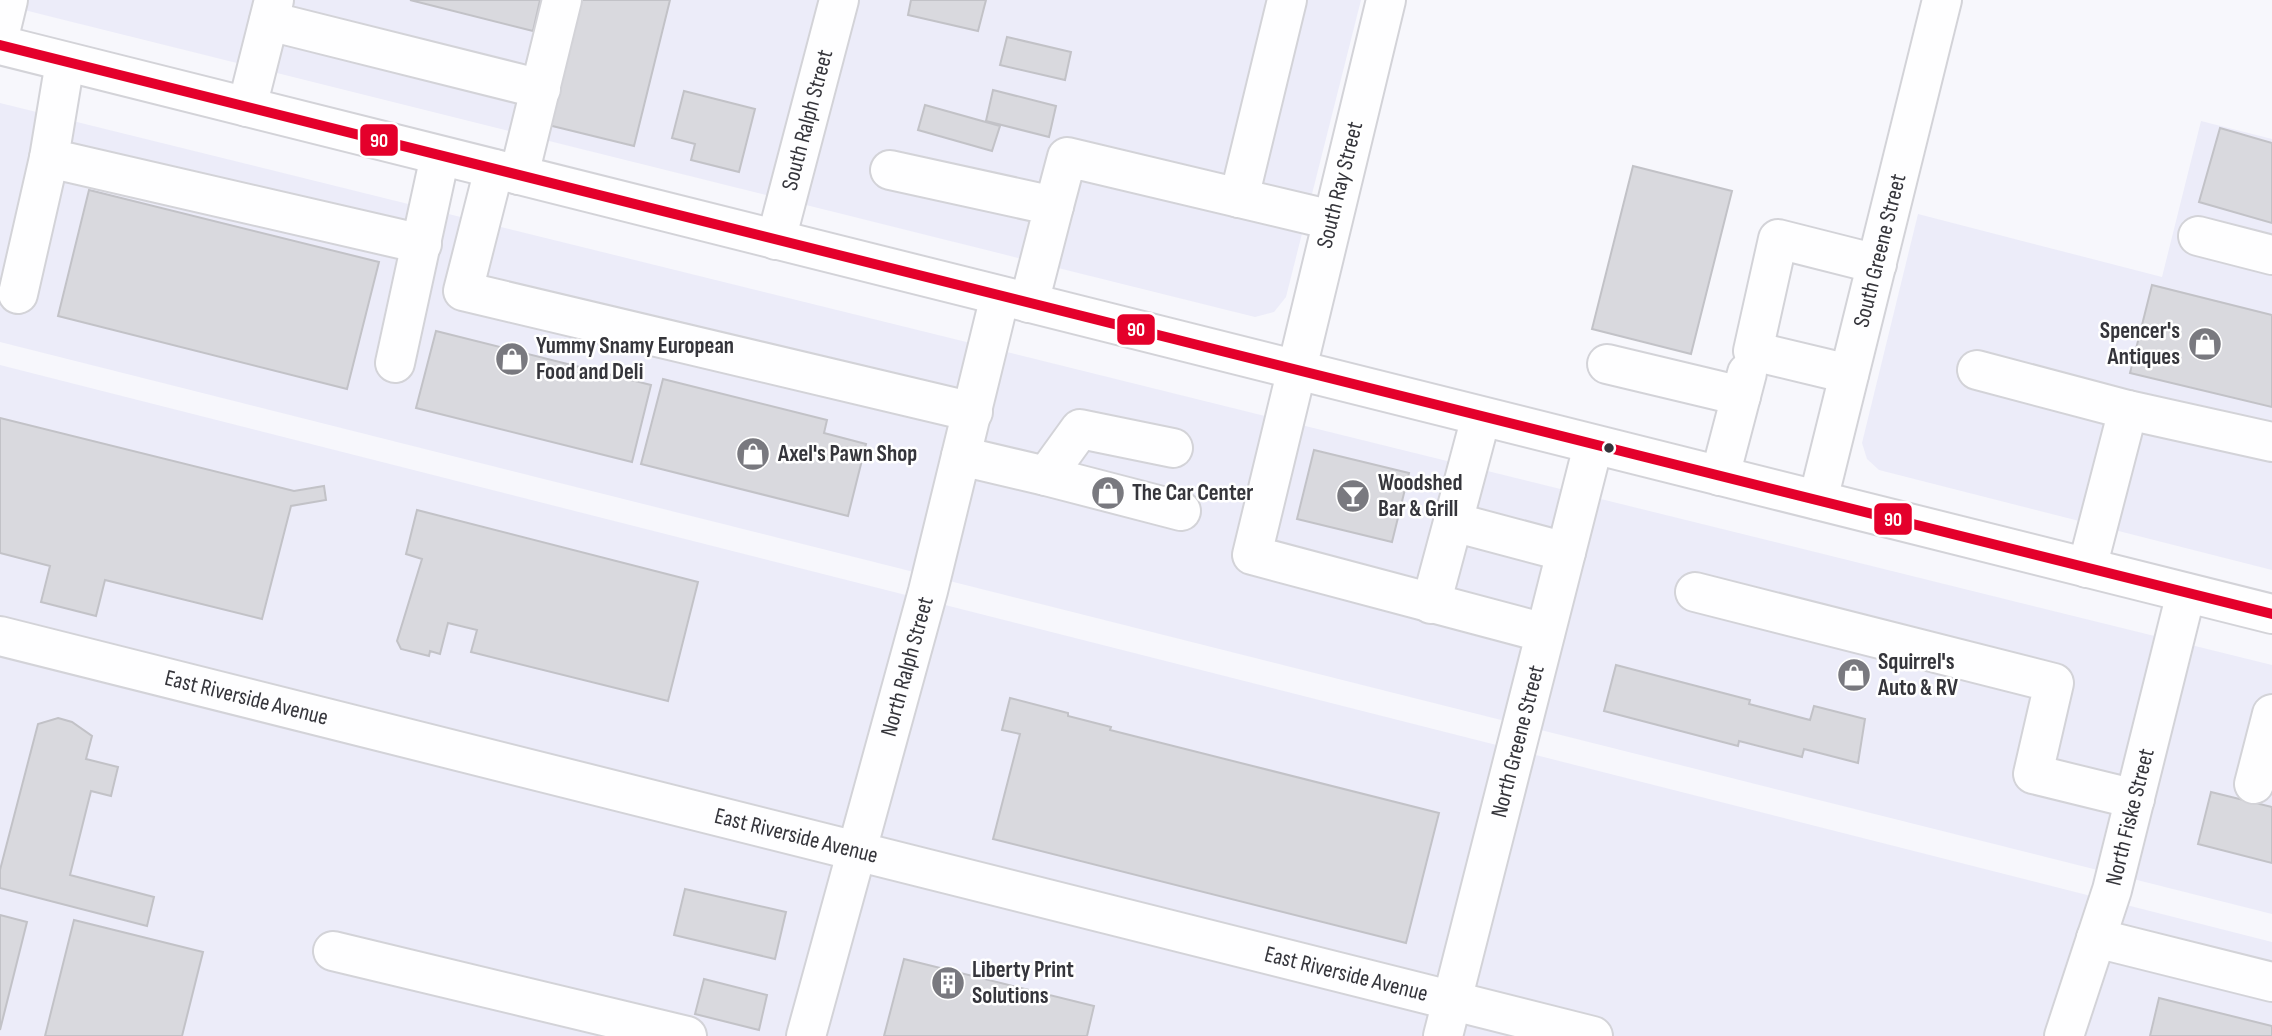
<svg xmlns="http://www.w3.org/2000/svg" width="2272" height="1036" font-family="'Sofia Sans Condensed',sans-serif">
<style>
.built{fill:#ececf9}
.building{fill:#d9d9de;stroke:#c2c2c7;stroke-width:2}
.lines{fill:none;stroke-linecap:round;stroke-linejoin:round}
.minor-casing{stroke:#d3d3d8;stroke-width:42}
.major-casing{stroke:#d3d3d8;stroke-width:42}
.minor{stroke:#fefeff;stroke-width:38}
.major{stroke:#fefeff;stroke-width:38}
.bus-1-casing{stroke:#fff;stroke-width:16}
.bus-1{stroke:#e4002b;stroke-width:10}
.bus-dot{fill:#35353b;stroke:#fff;stroke-width:2.5}
.labels{text-anchor:middle;dominant-baseline:central;stroke-width:5;stroke-linejoin:round;paint-order:stroke}
.street-label{font-size:23px;fill:#35353b;stroke:#fff}
.poi-label{font-size:23px;font-weight:bold;fill:#35353b;stroke:#fff;text-anchor:start}
.line-badge{stroke:#fff;stroke-width:2.5}
.badge-label{font-size:19px;text-anchor:middle;font-weight:bold;fill:#fff}
</style>
<rect width="100%" height="100%" fill="#f7f7fc"/>
<path class="built" d="M0 0H1361L1286 297 1274 312 1255 317 0 4Z
M0 103 2272 665V914L0 342Z
M2201 121 2272 139V570L1879 470 1867 459 1862 443 1918 214 2162 277Z
M0 365 2272 942V1036H0Z"/>
<path class="building" d="M410 0H540L533 31Z
M570 0H670L634 146 540 123Z
M911 0H986L978 31 908 15Z
M1007 37 1071 52 1065 80 1000 65Z
M993 90 1056 106 1049 137 986 121Z
M684 91 755 109 739 172 691 160 695 144 672 138Z
M925 105 1000 126 992 151 918 130Z
M2220 128 2272 143V223L2199 202Z
M1633 166 1732 191 1691 354 1592 329Z
M89 190 379 262 347 389 58 316Z
M2152 285 2272 315V407L2130 373Z
M436 331 651 385 632 462 416 408Z
M663 379 827 420 824 433 866 444 848 516 641 464Z
M0 418 294 491 324 486 326 500 291 506 262 619 105 580 96 616 41 602 50 566 0 553Z
M1314 450 1409 473 1392 542 1297 519Z
M417 510 698 582 668 701 471 652 477 630 448 623 440 654 430 651 429 656 401 649 397 641 422 559 406 554Z
M1616 665 1750 700 1749 704 1810 720 1814 706 1865 719 1858 763 1804 749 1802 757 1739 741 1738 746 1604 711Z
M1010 698 1068 713V716L1111 727 1110 730 1439 813 1406 943 993 839 1020 734 1002 730Z
M58 718 72 722 92 736 86 759 118 767 111 796 91 791 70 875 154 897 147 926 0 888V870L38 724Z
M2211 792 2272 807V863L2198 844Z
M685 889 786 912 775 959 674 935Z
M0 915 27 922 0 1030Z
M74 920 203 952 182 1036H45Z
M904 959 1094 1006 1087 1036H884Z
M704 979 767 995 759 1030 695 1014Z
M2159 998 2272 1026V1036H2150Z"/>
<g class="lines">
<g class="minor-casing">
<g id="minor">
<path d="M1386 0 1252 555 1545 633"/>
<path d="M269 21 541 89"/>
<path d="M0 33 8 0"/>
<path d="M65 62 49 158 422 244"/>
<path d="M247 107 274 0"/>
<path d="M494 169 463 291 973 412"/>
<path d="M890 170 1054 206 1029 303"/>
<path d="M519 175 562 0"/>
<path d="M1239 198 1287 0"/>
<path d="M1054 206 1067 157 1332 220"/>
<path d="M2198 236 2272 255"/>
<path id="s1" d="M776 240 839 0"/>
<path d="M18 294 49 158"/>
<path d="M395 363 440 156"/>
<path d="M1607 364 1741 396"/>
<path d="M1977 370 2128 410"/>
<path d="M1849 374 1753 351 1778 239 1877 264"/>
<path d="M961 456 1046 476 1080 429 1173 448"/>
<path d="M1046 476 1181 511"/>
<path d="M1720 476 1747 373"/>
<path id="s2" d="M1818 500 1942 0"/>
<path d="M1453 522 1481 417"/>
<path d="M2087 568 2128 410 2272 442"/>
<path d="M1695 592 2054 683 2033 774 2135 799"/>
<path d="M1431 604 1453 522 1566 552"/>
<path id="s3" d="M0 636 1593 1036"/>
<path d="M2254 784 2272 714"/>
<path d="M2096 938 2272 982"/>
<path d="M333 951 687 1036"/>
<path id="s4" d="M806 1036 928 591 1000 296"/>
<path id="s5" d="M1443 1036 1593 446"/>
<path id="s6" d="M2064 1036 2112 890 2186 593"/>
</g>
</g>
<g class="major-casing">
<path id="major" d="M0 45 2272 614"/>
</g>
<use href="#minor" class="minor"/>
<use href="#major" class="major"/>
<g class="bus-1-casing">
<path id="bus-1" d="M0 45 2272 614"/>
</g>
<use href="#bus-1" class="bus-1"/>
</g>
<defs>
<g id="shop-disc" transform="scale(1.75)"><circle r="9.5" fill="#79797f" stroke="#fff"/><path d="M-5-2.5h2.3a2.7 3.5 0 0 1 5.4 0H5L5.5 6h-11ZM-1.5-2.5h3a1.5 2.3 0 0 0-3 0Z" fill="#fff"/></g>
<g id="bar-disc" transform="scale(1.75)"><circle r="9.5" fill="#79797f" stroke="#fff"/><path d="M-6-5H6L.8 .8V4.5H3.5V6h-7V4.5H-.8V.8Z" fill="#fff"/></g>
<g id="building-disc" transform="scale(1.75)"><circle r="9.5" fill="#79797f" stroke="#fff"/><path d="M-4-6H4V6H1V3H-1V6H-4ZM-2.5-4.3h1.7v1.8h-1.7ZM.8-4.3h1.7v1.8H.8ZM-2.5-1h1.7V.8h-1.7ZM.8-1h1.7V.8H.8Z" fill="#fff"/></g>
</defs>
<g fill-rule="evenodd">
<use href="#shop-disc" x="2205" y="344"/>
<use href="#shop-disc" x="512" y="359"/>
<use href="#shop-disc" x="753" y="454"/>
<use href="#shop-disc" x="1108" y="493"/>
<use href="#bar-disc" x="1353" y="496"/>
<use href="#shop-disc" x="1854" y="675"/>
<use href="#building-disc" x="948" y="983"/>
</g>
<circle class="bus-dot" cx="1609" cy="448" r="6"/>
<g class="labels">
<g class="street-label">
<text stroke="none"><textPath href="#s1" startOffset="124">South Ralph Street</textPath></text>
<text transform="translate(1340 185) rotate(-76)">South Ray Street</text>
<text stroke="none"><textPath href="#s2" startOffset="257">South Greene Street</textPath></text>
<text stroke="none"><textPath href="#s4" startOffset="383">North Ralph Street</textPath></text>
<text stroke="none"><textPath href="#s3" startOffset="254">East Riverside Avenue</textPath></text>
<text stroke="none"><textPath href="#s5" startOffset="304">North Greene Street</textPath></text>
<text stroke="none"><textPath href="#s6" startOffset="229">North Fiske Street</textPath></text>
<text stroke="none"><textPath href="#s3" startOffset="821">East Riverside Avenue</textPath></text>
<text stroke="none"><textPath href="#s3" startOffset="1388">East Riverside Avenue</textPath></text>
</g>
<g class="poi-label">
<text x="2180" y="331" text-anchor="end">Spencer's<tspan x="2180" dy="26">Antiques</tspan></text>
<text x="536" y="346">Yummy Snamy European<tspan x="536" dy="26">Food and Deli</tspan></text>
<text x="778" y="454">Axel's Pawn Shop</text>
<text x="1378" y="483">Woodshed<tspan x="1378" dy="26">Bar &amp; Grill</tspan></text>
<text x="1132" y="493">The Car Center</text>
<text x="1878" y="662">Squirrel's<tspan x="1878" dy="26">Auto &amp; RV</tspan></text>
<text x="972" y="970">Liberty Print<tspan x="972" dy="26">Solutions</tspan></text>
</g>
</g>
<g class="line-badge">
<rect x="359" y="123" width="40" height="34" rx="7" fill="#e4002b"/>
<rect x="1116" y="313" width="40" height="33" rx="7" fill="#e4002b"/>
<rect x="1873" y="502" width="40" height="34" rx="7" fill="#e4002b"/>
</g>
<g class="badge-label">
<text x="379" y="147">90</text>
<text x="1136" y="336">90</text>
<text x="1893" y="526">90</text>
</g>
</svg>
